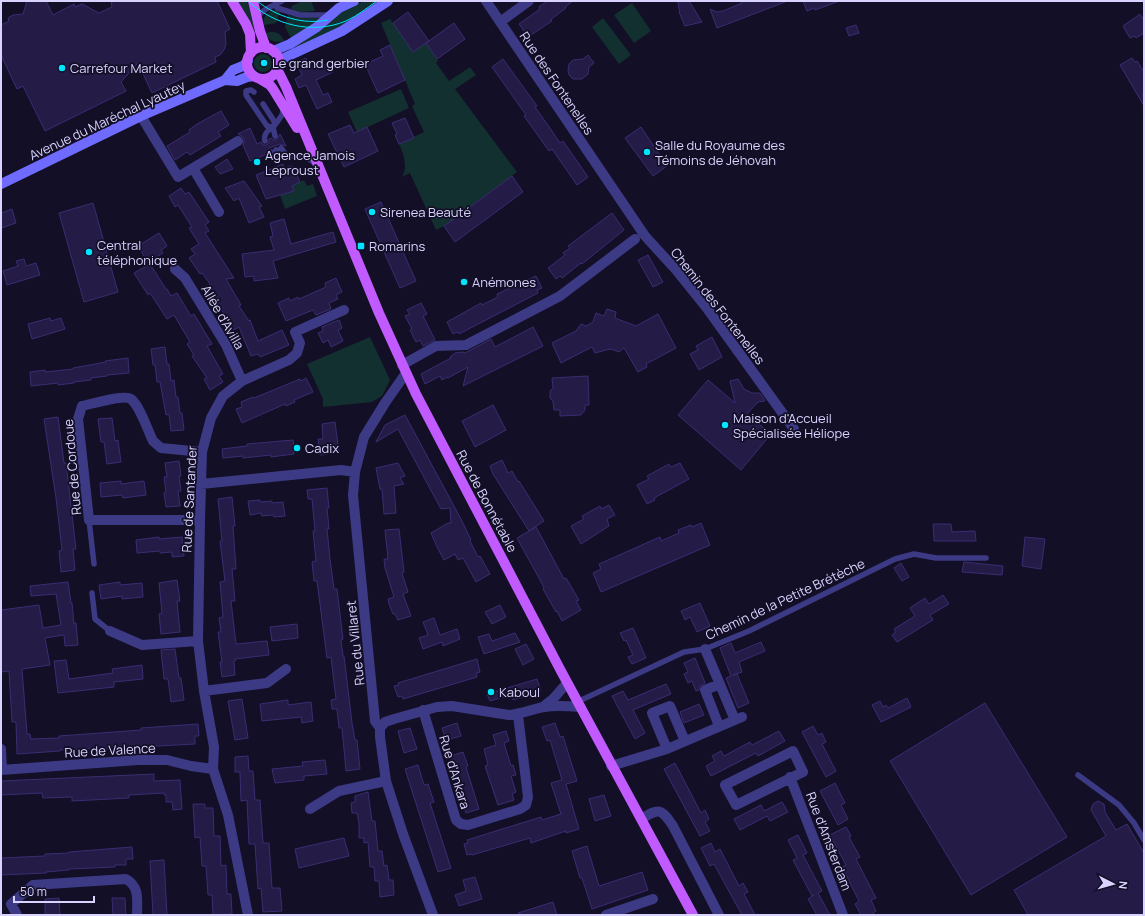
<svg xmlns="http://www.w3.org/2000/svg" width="1145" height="916" font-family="Manrope,sans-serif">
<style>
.green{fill:#12302f}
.building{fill:#241b47;stroke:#3b2d73}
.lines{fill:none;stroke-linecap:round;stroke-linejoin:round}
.lane{stroke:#3d3a85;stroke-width:5.5}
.street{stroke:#3d3a85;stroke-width:10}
.secondary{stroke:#6f6bff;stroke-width:10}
.primary{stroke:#c25bff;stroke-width:10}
.tram{stroke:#00e5ff;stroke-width:1}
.poi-dot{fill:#00e5ff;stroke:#130f26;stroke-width:1.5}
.labels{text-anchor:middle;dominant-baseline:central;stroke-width:3.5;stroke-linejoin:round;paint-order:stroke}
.poi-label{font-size:13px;fill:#d9d4ff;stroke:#130f26;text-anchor:start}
.street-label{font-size:13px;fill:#d9d4ff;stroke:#130f26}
</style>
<rect width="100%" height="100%" fill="#130f26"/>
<path class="green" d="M236 1H247L255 29 252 30Z
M302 1H311L315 11 300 12 291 9 292 6Z
M364 1H382L346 25 297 48 295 45 341 12Z
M632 3 651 31 634 43 614 15Z
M273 10 280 12 276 23 264 25C262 17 267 13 273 10Z
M288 15 300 18H322L306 30 291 38 285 27Z
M603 18 631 55 619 64 592 27Z
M390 19 413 52 426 43 438 61 436 63 449 81 470 67 476 75 455 89 517 172 444 226 436 230 410 173 402 177C408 167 404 155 399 144L424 132 412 106 415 104 381 23Z
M270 32C278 32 281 34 284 41 276 43 269 42 266 33Z
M254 63a9 9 0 1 1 18 0a9 9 0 1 1-18 0Z
M401 89 409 108 357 132 348 112Z
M304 180 307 186 313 184 317 196 285 209 280 195 294 191 292 186Z
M370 337 390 380 382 396 372 402 323 407V399L307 364Z"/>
<path class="building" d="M27 1H46L53 15 74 4 75 7 82 4 99 13 112 7 111 1H217L230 29 225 32 226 44 224 50 220 55 215 57 216 62 152 93 138 63 121 82 126 91 45 131 23 86 17 89 1 55V25L9 21 8 18 13 15 23 14Z
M547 1H573L565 7 566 8 550 20 552 21 528 37 519 24 540 9 539 7Z
M677 1H689L702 22 685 26 679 12 680 11 678 6 679 5Z
M742 1H785V2L717 28 710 9 717 12 723 11 742 3Z
M803 1H837V2L815 10 814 8 807 11Z
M408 12 429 41 413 52 393 23Z
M1140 14 1144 21V33L1136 38 1135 36 1130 38 1123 26Z
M454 23 465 39 437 59 426 43Z
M856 25 859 33 849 36 846 28Z
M390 45 405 80 378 93 365 64 383 56 380 50Z
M588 55 594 63 589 67 588 74 582 79H573L569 75 568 71 569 64 573 60 583 59Z
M306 58 310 67 314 66 315 69 328 63 333 72 316 80 323 95 328 93 332 102 317 109 306 85 299 88 295 79 302 75 296 63Z
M1132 58 1135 62 1137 61 1144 72V106L1120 65Z
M503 59 537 106 535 107 552 131 560 143 563 141 588 177 577 185 552 149 549 151 524 116 526 115 492 67Z
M221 111 229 125 218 132 221 136 190 155 187 152 175 160 167 146 190 132 189 130 197 124Z
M405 118 414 138 399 144 395 135 397 134 392 123Z
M350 125 354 133 367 127 378 151 344 167 328 134Z
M641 127 667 166 653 176 625 138Z
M250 128 257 144 261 142 263 145H266L269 143V139L271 138 273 140H276L280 134 286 146 280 144 269 148 267 151V154L250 161 243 145 244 141V138L238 134Z
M227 159 233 169 220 174 215 167Z
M283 164 284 168 290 166 293 167 300 182 292 186 294 191 266 199 256 175Z
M512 176 523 192 455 242 444 226Z
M244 181 262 206 259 207 264 217 249 223 239 198 234 201 225 188Z
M181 188 185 194 189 192 209 222 205 225 209 231 205 233 234 278 226 279 241 305 239 306 249 321 250 320 258 341 282 330 289 345 260 357 258 354 251 356 239 327 234 330 216 301 218 299 208 281 202 273 200 274 189 258 195 254 191 249 199 244 189 228 192 227 178 205 175 207 169 196Z
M381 202 416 281 400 288 365 209Z
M93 203 118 292 84 302 59 213Z
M12 209 16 223 1 228V213Z
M612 213 624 230 582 264 581 263 562 278 560 276 556 279 548 268 565 255 563 253 570 248 568 246Z
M284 219 291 244 333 232 336 242 273 261 278 278 254 281V276L245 277 242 254 274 250 270 237 273 236 270 223Z
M159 233 167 246 161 250 163 253 148 263 138 246Z
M648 255 663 282 653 287 638 260Z
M24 259 26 266 36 263 40 275 7 285 3 271 18 266 16 261Z
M150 264 166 289H167L171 296 177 293 191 316 194 314 212 344 207 346 223 374 219 376 223 382 210 390 204 379 207 378 192 356 194 355 187 344 190 342 174 315 167 319 150 293 148 295 134 273Z
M536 276 542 288 537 290 538 293 459 334 457 332 453 334 447 322 481 303 482 305 498 297 497 294Z
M336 278 342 292 336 295 338 299 329 303 331 309 316 315 313 310 286 321 278 303 289 298 290 301 298 297 299 299 326 287 325 283Z
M421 303 427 314 423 316 435 340 423 346 420 340 416 342 410 330 412 329 405 316 410 314 407 310Z
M607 309 616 312 615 318 636 326 658 314 676 348 646 364 647 367 638 372 624 348 619 352 611 349 606 350 595 353 592 347 561 363 552 343 576 331 581 324 586 326 593 322 596 313 604 316Z
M50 318 51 321 61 318 65 329 32 339 28 324Z
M339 320 342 328 338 330 343 341 331 347 328 340 323 343 318 333 323 331 322 327Z
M533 327 543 346 463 386 468 367 448 378 447 377 442 380 440 376 425 384 421 374 451 358 450 357 455 353 463 352 465 353 491 339 495 347Z
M712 337 722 357 699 370 690 354 698 350 696 346Z
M165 347 167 364H169L171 381 174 380 176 397H178L180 413H182L184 430 171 431 169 414 166 415 160 382H157L155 365H153L151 349Z
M128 358 129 373 107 375V376L91 378V380L74 382V383L58 385V383L31 386 30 372 45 370V372L73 369V368L106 362 105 361Z
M588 376 589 405H585V410L581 415 560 416V410H554L553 401 550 398V391L553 388 552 378Z
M306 378 313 392 294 400 295 402 286 406 285 404 242 423 236 409 242 407 241 402 253 397 254 398 300 379 301 381Z
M738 379 744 389 752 393H760L764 399 765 401 758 402 747 414 771 434 741 470 678 415 708 380 735 403 730 381Z
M493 405 506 430 475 447 462 421Z
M405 415 461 519 471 540 470 541 478 557 480 556 490 574 476 582 463 558 458 560 455 554 444 560 437 547 431 533 448 523H451L450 508 441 509 398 429 376 442 385 425Z
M58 417 64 463H66L76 549H73L75 570 61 572 59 551 62 550 56 498 44 419Z
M112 418 115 441 118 440 121 462 107 464 104 442H101L98 419Z
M335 422 339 452 320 455 318 439H323L322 424Z
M293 440 294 445V454L271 457V455L243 458V456L223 458 222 449 247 446V444Z
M502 460 508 473 512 471 518 482 519 481 544 521 529 531 493 474 490 466Z
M179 461 181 476H179L181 491H178L180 506 166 507 164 493 166 492 164 477H167L165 463Z
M398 463 405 476 400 478 404 484 394 486 396 513 384 514 382 489H380L376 468Z
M680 463 689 479 654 498 655 500 647 504 637 485 649 479 647 476 669 464 671 467Z
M121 481V484L144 481 146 495 123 498 122 495 101 497 100 483Z
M327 488 329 508H327L329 529H327L330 559 334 589H337L343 639 341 640 343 656H344L352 723 355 740H357L360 769 346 771 342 728H339L337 709H332L331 700 336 699 331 657 327 658 317 581H314L312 562 316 561 313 531H315L312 499H308L307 490Z
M232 497 235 526H233L236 569H232L235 601H231L236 644 267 641 269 655 235 659 236 660 234 661 235 675 222 677 220 662H222L218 632H221L219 618 223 617 220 582 225 581 220 541H222L218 499Z
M260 500V502L272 501V503L283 502 285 516 274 517 273 515 262 516 261 513 250 515 248 501Z
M609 505 615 515 607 519 609 526 581 544 571 526 584 519 582 516 600 506 601 509Z
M701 523 710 545 601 592 593 573 601 569 599 564 660 537 661 541 679 533 678 530 691 525 692 527Z
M933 524H951L952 532 975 531 976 541H934Z
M536 527 564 579 566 578 579 600 576 601 581 610 562 621 557 611 556 612 543 589 544 588 540 580 517 538Z
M399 529 404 572 402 573 408 592 403 594 411 616 398 620 395 614H393L389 604 388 599 394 597 385 568 384 559H388L385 530Z
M159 537V539L182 537 184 556 172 557V552L160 553V551L137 553 136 540Z
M1025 537 1045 539 1041 569 1022 566Z
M964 562 1003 566 1002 575 962 572Z
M901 563 909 577 902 581 894 568Z
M177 580 180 601H177L180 632 161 634 159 614 162 613 159 583Z
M68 582 71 603H72L74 624 76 623 78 645 65 646 64 635 45 638 50 665 22 669 27 734H30L31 739 59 738V736L141 730V728L198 724 199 736H195V744L104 749V748L60 750V751L17 754 16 722H12L9 671 1 672V610L39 605 43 628 61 625 56 594 31 596 30 586Z
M120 582V585L142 583 143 597 122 599V596L101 599 99 585Z
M943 595 949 604 930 615 933 620 897 642 892 635 896 632 894 629 915 616 910 608 925 598 929 604Z
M700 603 710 626 697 632 690 617 685 620 681 611Z
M500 605 506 617 492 624 485 612Z
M434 618 440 635 457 629 460 639 443 646 442 642 423 649 419 638 428 635 423 622Z
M297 624 298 638 272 641 270 627Z
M633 628 646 658 632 664 628 657 633 655 626 640 624 641 620 633Z
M515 633 520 642 484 654 478 637 489 634 492 641Z
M761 642 765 651 739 662 742 672 733 675 737 674 749 703 738 708 726 678 731 676 720 648 731 643 735 653Z
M526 644 534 659 523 665 515 649Z
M175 649 179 678H181L184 700 171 702 168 679H164L161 650Z
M695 658 705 683 700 686 699 690 696 691 692 681 688 683 684 674 688 672 684 663Z
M477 659 480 672 476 673 477 677 403 699 402 696 398 697 394 686 399 685 398 683Z
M66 660 69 679 113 673 112 669 142 665 143 679 114 682V687L58 693 54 661Z
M537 679 541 691 513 700 511 695 490 701 487 694Z
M666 684 671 694 633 710 645 733 635 739 612 696 623 691 628 700Z
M907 698 911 707 881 722 872 705 880 701 883 707 886 705 888 708Z
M242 699 248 738 235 740 228 701Z
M288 700V705L311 702 313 721 302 723 301 717 262 721 260 704Z
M985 703 1067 837 971 895 890 761Z
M699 704 704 715 684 723 680 712Z
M457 723 461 736 446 740 442 728Z
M555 723 560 737 563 736 577 781 566 784 579 829 566 833V831L531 843 530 838 472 855V854L467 855 464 844 468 843 467 840 541 817 542 820 561 814 551 783 562 780 550 740 547 741 542 727Z
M813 726 818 735 822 733 826 742 822 744 836 771 826 777 802 732Z
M410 728 417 749 404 753 398 731Z
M506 731 509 741 504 743 511 766 513 765 516 775 511 776 516 792 512 794 514 800 498 805 485 766 488 765 484 749 496 745 493 735Z
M779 731 785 741 758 756 756 753 711 776 706 766 715 761 712 756 721 751 724 756 750 742 752 745Z
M463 752 468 766 466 767 479 809 466 813 455 775 453 771 455 770 450 756Z
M248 756 249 771H253L255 800H260L263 843H269L272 888H280L282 911 263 912 261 888 258 889 255 844H249L247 800 241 801 240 772H235V757Z
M325 760 327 774 304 776V780L275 783 272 769 303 766 302 762Z
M675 763 701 813 705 810 709 819 705 822 710 831 700 836 664 769Z
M418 765 424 785 428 784 434 802 430 803 451 868 438 872 405 769Z
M154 774V781L180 780 182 809 173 810 172 802H166V795H164V793L129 795V798L72 801V797L43 798 42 793 1 795V781Z
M835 783 845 803 841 805 848 819 838 825 820 791Z
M368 792 372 821H375L378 851H382L384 866 387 865 389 880H393L394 895 380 897 379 881H375L374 867H370L368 842 364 843V838H359V823L357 813H352L351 803 355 802V796Z
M604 795 611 816 595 821 589 799Z
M1098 801 1104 804 1105 812 1116 830 1127 824 1144 853V915H1028L1014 890 1106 836 1091 810 1093 804Z
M782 802 788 812 770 821 767 816 740 830 734 819 761 805 764 811Z
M193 804H205V808H213L214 836H220L221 866 226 865 227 894H231L232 914 213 915 212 895H208L206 866H202L200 837 195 838Z
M846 827 851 836 849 837 860 857 856 859 876 898 871 900 876 911 873 913 874 915H861L855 904 859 901 842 867 846 865 830 835Z
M798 835 807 853 803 855 822 891 818 893 830 915H817L808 899 814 895 812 896 793 860 797 858 788 840Z
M344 838 349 856 299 868 295 849Z
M711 843 715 852 720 849 739 886 743 883 748 892 744 894 755 915H742L714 864 710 866 701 848Z
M587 846 599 886 642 872 648 890 592 909 582 878H580L572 851Z
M132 847 133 859H126V865H115V867L69 869V870L46 872V873L1 875V858L45 856V854L69 853V852Z
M164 860 167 915H153L150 861Z
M475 877 482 899 459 906 455 895 466 891 463 880Z
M59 898 60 915H45V899Z
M112 898H125L126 915H113Z
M553 902 557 915H519L518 913Z"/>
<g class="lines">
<path class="lane" d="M275 4 277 8 300 15H329
M257 16 266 9 282 1
M254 92 251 90 246 91V95L267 126 272 127 275 125 274 121 263 104
M275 125 282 115 284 107
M273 127 275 136
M265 141C263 135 268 130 273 127
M281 148 287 156
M276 150 279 154 283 155
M271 152 272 155 276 156C289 157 306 153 315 164
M89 520 94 564
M92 593 95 619 110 631
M577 702 684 652 705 649 749 631 895 559 914 554 936 558H986
M1078 775 1119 805 1134 823 1144 840"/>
<path class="street" d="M486 1 645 236 677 271 706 307 794 429
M500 22 529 1
M141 116 178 177 238 141
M193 168 219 212
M175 269 185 278 226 345 242 381
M402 365 436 346 466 345 560 296 635 239
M406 373 385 403 364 437 355 472 353 495 375 721 380 728V737L386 781 403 834 433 915
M201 484 341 470 355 472
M200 520H89L78 419 82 406C92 404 124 394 131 399 140 406 148 431 153 441L161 448 202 452
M110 631 142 645 198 641
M705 649 735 720
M204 691 267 683 286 669
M543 707 553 699 567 683
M423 710 456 820 461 824 468 825 520 809 526 805 528 797 518 715
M719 726 705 690 720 684
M380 728 385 722 394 719 437 707 452 706 509 715C522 714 532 709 544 707 556 705 568 706 580 707
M1 749 2 770
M667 749 652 713 670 706 685 741
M793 751 803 772 736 805 725 785Z
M611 766 667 749 742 717
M213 769 214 747 204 691 198 641 200 520 202 452 211 418 223 396 242 381 289 360 297 353 300 343 295 332 344 310
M1 770 138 760H167L191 766 213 769 228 815 248 915
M790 777 843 915
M310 809 339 791 386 781
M641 819C659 808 661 808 673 826L719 915
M17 915 11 904 33 885 126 879C140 887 137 900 137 915
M606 915 653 899"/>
<path class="secondary" d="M273 51 290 44 317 27 339 8 354 1
M279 66 284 58 342 31 388 1
M225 80 237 81 247 77 254 76
M1 184 141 116 225 80 233 70 243 66 248 61"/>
<path class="primary" d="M232 1 246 24 250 34 251 53
M253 1 260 31 266 48
M247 63a16 16 0 1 1 32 0a16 16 0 1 1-32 0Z
M278 71 286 87 379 313 416 394 561 671 693 915
M260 79 270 85 273 89 297 128"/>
<path class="tram" d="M248 1C274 25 312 35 346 21 357 16 367 8 377 1
M257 1C277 17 303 25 328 20"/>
</g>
<g class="poi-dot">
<circle cx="264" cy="63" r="4"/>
<circle cx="62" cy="68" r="4"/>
<circle cx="647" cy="152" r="4"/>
<circle cx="257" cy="162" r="4"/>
<circle cx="372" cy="212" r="4"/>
<rect x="357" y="242" width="8" height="8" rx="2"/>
<circle cx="89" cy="252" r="4"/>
<circle cx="464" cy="282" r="4"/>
<circle cx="725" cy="425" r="4"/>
<circle cx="297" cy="448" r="4"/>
<circle cx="491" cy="692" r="4"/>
</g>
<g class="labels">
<g class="poi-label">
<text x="272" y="63">Le grand gerbier</text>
<text x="70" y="68">Carrefour Market</text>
<text x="655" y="145">Salle du Royaume des<tspan x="655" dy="15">Témoins de Jéhovah</tspan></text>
<text x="265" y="155">Agence Jamois<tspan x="265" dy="15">Leproust</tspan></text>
<text x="380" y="212">Sirenea Beauté</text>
<text x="97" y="245">Central<tspan x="97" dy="15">téléphonique</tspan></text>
<text x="369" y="246">Romarins</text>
<text x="472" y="282">Anémones</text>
<text x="733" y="418">Maison d'Accueil<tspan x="733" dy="15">Spécialisée Héliope</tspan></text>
<text x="305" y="448">Cadix</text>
<text x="499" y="692">Kaboul</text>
</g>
<g class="street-label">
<text transform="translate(557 83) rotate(56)">Rue des Fontenelles</text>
<text transform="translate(107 120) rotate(-25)">Avenue du Maréchal Lyautey</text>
<text transform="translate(718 306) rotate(52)">Chemin des Fontenelles</text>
<text transform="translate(223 317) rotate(60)">Allée d'Avilla</text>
<text transform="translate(72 467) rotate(-95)">Rue de Cordoue</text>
<text transform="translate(189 499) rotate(-87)">Rue de Santander</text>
<text transform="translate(487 501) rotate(62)">Rue de Bonnétable</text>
<text transform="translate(785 599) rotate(-25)">Chemin de la Petite Brétèche</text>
<text transform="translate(355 643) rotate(-96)">Rue du Villaret</text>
<text transform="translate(110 750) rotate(-3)">Rue de Valence</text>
<text transform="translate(455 772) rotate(73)">Rue d'Ankara</text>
<text transform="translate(829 841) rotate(69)">Rue d'Amsterdam</text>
</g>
</g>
<rect width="1145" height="916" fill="none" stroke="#d9d4ff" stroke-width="4"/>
<g transform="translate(1113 884) rotate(96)" stroke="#130f26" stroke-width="3" paint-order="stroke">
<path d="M0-3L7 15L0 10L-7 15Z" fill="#d9d4ff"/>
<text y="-6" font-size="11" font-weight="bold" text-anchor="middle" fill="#d9d4ff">N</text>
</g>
<path d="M14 896v6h80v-6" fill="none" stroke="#d9d4ff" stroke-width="2"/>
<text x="20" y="896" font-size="12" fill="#d9d4ff" stroke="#130f26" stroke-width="3" paint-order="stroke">50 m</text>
</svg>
